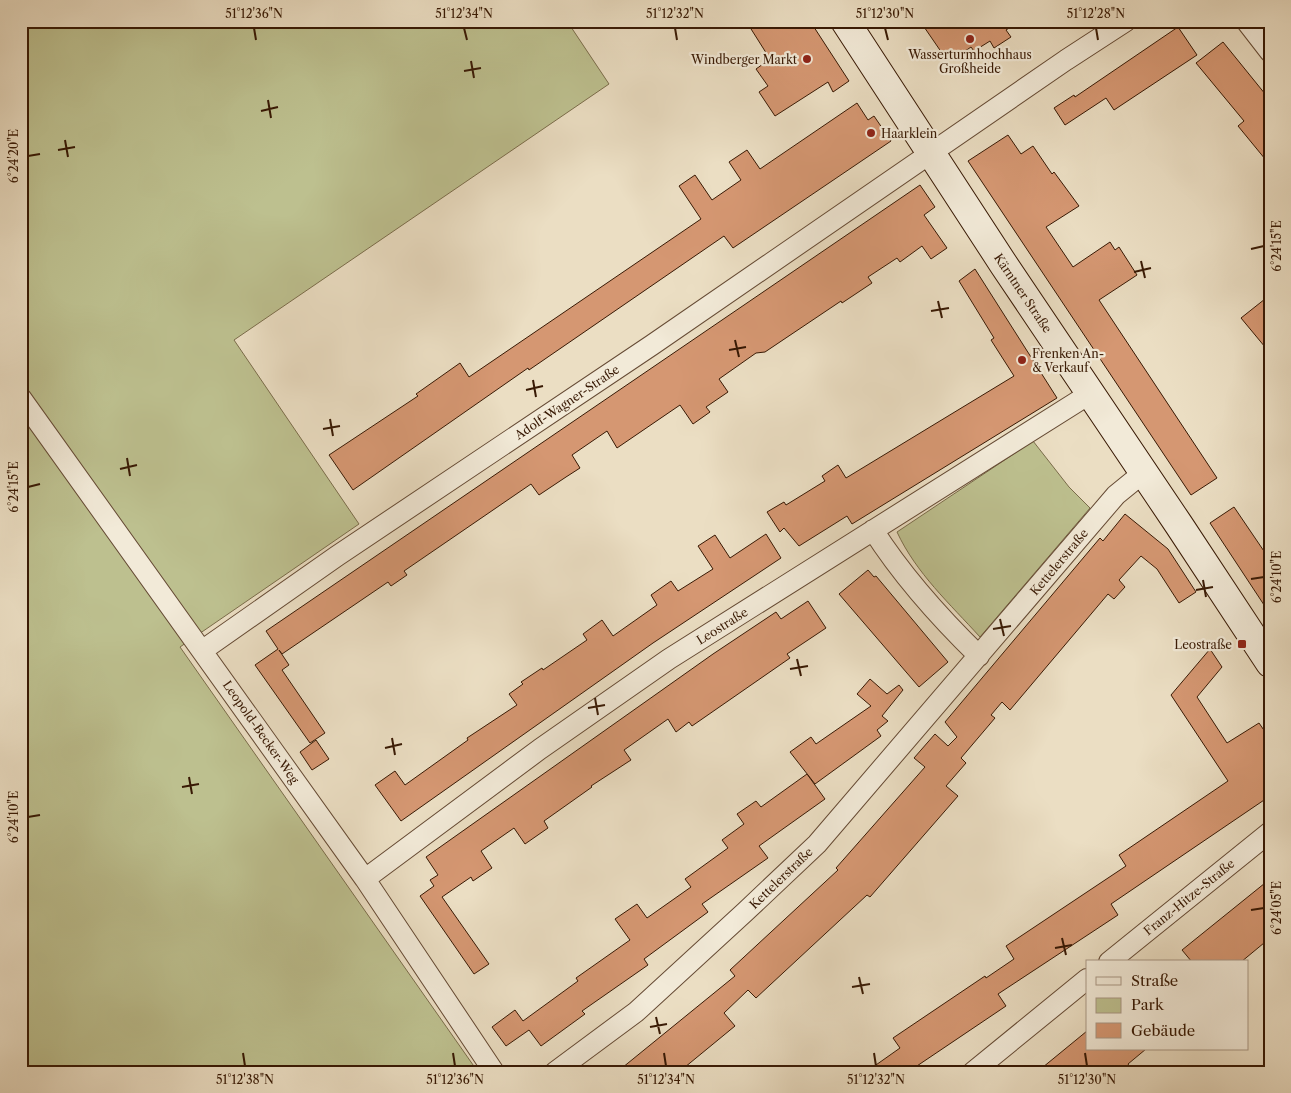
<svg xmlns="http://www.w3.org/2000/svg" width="1291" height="1093" font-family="'Libre Caslon Text',serif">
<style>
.green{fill:#bdc08f;stroke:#7a6c4a}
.building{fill:#d59772;stroke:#381904}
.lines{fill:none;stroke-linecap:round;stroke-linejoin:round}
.street-casing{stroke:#654a34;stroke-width:22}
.secondary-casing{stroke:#381904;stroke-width:30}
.street{stroke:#f2ead8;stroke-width:20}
.secondary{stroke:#f2ead8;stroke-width:28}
.ticks{fill:none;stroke:#381904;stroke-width:2}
.poi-dot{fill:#8f2418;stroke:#f2ead8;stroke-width:2}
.labels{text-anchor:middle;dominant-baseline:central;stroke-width:4.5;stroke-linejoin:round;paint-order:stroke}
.poi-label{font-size:12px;fill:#381904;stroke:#f2ead8;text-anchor:end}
.street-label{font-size:12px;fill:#381904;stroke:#f2ead8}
.neatline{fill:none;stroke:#381904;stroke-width:2}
.ticks-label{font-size:12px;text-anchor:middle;fill:#381904}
</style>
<rect width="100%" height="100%" fill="#ebdec3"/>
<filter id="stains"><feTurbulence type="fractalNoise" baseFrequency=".004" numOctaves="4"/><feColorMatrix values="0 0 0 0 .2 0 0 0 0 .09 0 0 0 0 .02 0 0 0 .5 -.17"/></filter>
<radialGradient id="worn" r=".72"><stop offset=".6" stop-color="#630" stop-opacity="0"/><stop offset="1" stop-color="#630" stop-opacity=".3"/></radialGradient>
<path class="green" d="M21 21H567L609 84 234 340 359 524 180 647 478 1072H21Z
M1033 441 1069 487 1090 508 980 637C950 604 916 573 897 532Z"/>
<path class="building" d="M746 21H810L849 81 833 92 828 82 775 116 759 92 768 86 756 69 770 59Z
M920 21H1020L1006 30 1011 37 994 48 990 41 974 51 971 47 952 60 948 54 944 56Z
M1178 27 1197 55 1114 110 1106 98 1065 125 1054 108 1074 95 1075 97Z
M1223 42 1270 100V165L1238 126 1244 121 1196 63Z
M857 103 868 120 874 116 891 141 733 248 724 236 529 370 528 368 353 490 329 455 418 396 416 394 460 363 469 377 701 219 679 186 695 175 712 200 741 180 729 162 747 150 760 169Z
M1008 135 1021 154 1033 146 1052 174 1054 172 1079 206 1046 227 1073 267 1110 242 1115 250 1119 247 1137 275 1099 300 1217 478 1191 495 968 161Z
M920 185 935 207 924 215 947 248 931 259 922 246 900 262 897 258 868 277 872 283 842 303 841 301 765 352 756 353 719 379 728 392 706 407 710 412 693 424 680 405 617 448 607 431 572 455 580 468 566 477 539 495 531 484 404 571 407 575 391 586 388 582 282 654 279 650 289 665 282 670 325 733 310 743 255 665 278 649 266 631Z
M975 269 1057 398 852 524 847 516 799 546 784 528 780 532 767 512 784 502 786 505 825 481 822 476 838 465 846 478 1014 376 991 340 994 338 959 281Z
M1270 295V353L1241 318Z
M1234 507 1270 560V614L1210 523Z
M1125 514 1168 549 1196 592 1179 603 1157 569 1141 556 1119 580 1125 587 1114 599 1108 594 1010 710 1002 702 991 715 995 718 961 758 966 763 946 786 958 796 870 897 867 895 756 998 748 990 724 1013 735 1026 679 1072H617L735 976 730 970 838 870 836 868 925 767 914 758 935 734 948 746 957 737 945 722 1100 538 1103 541Z
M766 534 781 558 653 643 401 821 375 785 395 771 405 785 468 740 467 738 517 705 509 694 523 684 521 682 542 668 543 670 587 640 583 634 602 620 613 636 657 605 651 595 671 581 678 591 713 569 698 546 715 535 730 558Z
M868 570 874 577 876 576 948 662 919 687 839 594Z
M808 601 826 628 787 654 790 658 692 726 689 722 676 732 668 719 624 750 631 760 591 786 592 787 544 821 548 828 525 844 514 828 481 851 492 868 473 881 471 877 442 897 489 964 474 974 420 896 434 886 430 880 438 875 426 857 713 654 776 612 781 619Z
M1210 649 1222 667 1197 697 1227 743 1259 723 1270 739V796L1111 904 1118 915 998 994 1006 1006 908 1072H866L900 1048 893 1038 985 976 986 978 1014 959 1006 946 1126 866 1119 855 1228 781 1171 695Z
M870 679 887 694 899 685 903 690 882 716 888 721 877 730 881 736 815 784 790 752 811 737 816 744 871 706 857 694Z
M316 740 329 759 312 770 300 752Z
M807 774 825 799 759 846 768 858 702 904 708 912 644 959 648 965 582 1011 585 1014 541 1046 529 1030 506 1046 492 1027 515 1010 523 1021 578 981 576 978 630 940 615 919 637 904 647 918 691 887 685 879 728 848 722 840 744 824 737 814 756 801 761 807Z
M1270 879V938L1241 962H1192L1182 950Z
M1087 1031V1049H1146L1128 1064 1133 1072H1037Z"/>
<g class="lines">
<g class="street-casing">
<path id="street" d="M1246 21 1270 52
M21 398 365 879 494 1072
M873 530C903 577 939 617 979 656
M203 650 337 556 652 345 1066 60 1126 21
M365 879 540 749 669 659 1091 393
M1109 962 1270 832
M555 1072 636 1012 745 912 817 844 1116 495 1143 473
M973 1072 1087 979"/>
</g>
<g class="secondary-casing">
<path id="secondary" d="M845 21 1004 265 1179 525 1270 663"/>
</g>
<use href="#street" class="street"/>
<use href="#secondary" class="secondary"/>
</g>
<path class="ticks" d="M254 28 256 40M464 28 467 40M675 28 677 40M885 28 888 40M1096 28 1098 40M471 61 474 78M464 71 481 68M268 100 271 118M261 111 278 107M65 140 68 157M58 150 75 147M28 156 40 154M1251 249 1264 246M1141 261 1145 278M1134 272 1151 268M938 301 942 318M931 311 949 308M735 340 739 357M729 350 746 347M533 380 536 397M526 390 543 386M330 419 333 436M323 429 340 426M127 458 130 476M120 469 137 465M28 487 40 484M1251 579 1264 577M1203 580 1206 597M1196 590 1213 587M1000 619 1004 636M993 629 1011 626M797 659 801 676M790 669 808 666M595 698 598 715M588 708 605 705M392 738 395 755M385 748 402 744M189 777 192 794M182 787 199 784M28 817 40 815M1251 910 1264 908M1062 938 1066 955M1055 948 1072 945M859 977 863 994M852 987 870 984M656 1017 660 1034M650 1027 667 1024M243 1053 245 1066M453 1053 455 1066M664 1053 666 1066M874 1053 876 1066M1085 1053 1087 1066"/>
<g class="poi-dot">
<circle cx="970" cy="39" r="5"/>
<circle cx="807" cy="59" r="5"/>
<circle cx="871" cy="133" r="5"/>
<circle cx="1022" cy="360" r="5"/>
<rect x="1237" y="639" width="10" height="10" rx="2.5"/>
</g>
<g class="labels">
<g class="poi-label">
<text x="970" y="54" text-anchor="middle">Wasserturmhochhaus<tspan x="970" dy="14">Großheide</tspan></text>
<text x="797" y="59">Windberger Markt</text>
<text x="881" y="133" text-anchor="start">Haarklein</text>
<text x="1032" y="353" text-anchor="start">Frenken An-<tspan x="1032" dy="14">&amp; Verkauf</tspan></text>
<text x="1232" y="644">Leostraße</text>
</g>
<g class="street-label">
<text transform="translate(1023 293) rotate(56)">Kärntner Straße</text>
<text transform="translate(567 402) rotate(-34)">Adolf-Wagner-Straße</text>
<text transform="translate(1059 562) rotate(-50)">Kettelerstraße</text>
<text transform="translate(722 626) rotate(-32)">Leostraße</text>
<text transform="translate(261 732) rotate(55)">Leopold-Becker-Weg</text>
<text transform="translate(781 878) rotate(-44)">Kettelerstraße</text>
<text transform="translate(1189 897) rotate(-39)">Franz-Hitze-Straße</text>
</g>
</g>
<rect width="1291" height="1093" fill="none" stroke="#ebdec3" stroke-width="55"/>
<rect x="1086" y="960" width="162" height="90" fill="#f2ead8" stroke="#a89683"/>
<rect x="1096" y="977" width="25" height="8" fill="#f2ead8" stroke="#a89683"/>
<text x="1131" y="986" font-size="15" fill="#381904">Straße</text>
<rect x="1096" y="998" width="25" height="15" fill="#bdc08f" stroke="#a89683"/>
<text x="1131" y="1010" font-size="15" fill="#381904">Park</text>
<rect x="1096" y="1023" width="25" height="15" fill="#d59772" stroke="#a89683"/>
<text x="1131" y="1036" font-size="15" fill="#381904">Gebäude</text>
<rect x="28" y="28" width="1236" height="1038" class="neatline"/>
<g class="ticks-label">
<text x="254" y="18">51°12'36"N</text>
<text x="464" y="18">51°12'34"N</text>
<text x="675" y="18">51°12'32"N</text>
<text x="885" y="18">51°12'30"N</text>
<text x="1096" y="18">51°12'28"N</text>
<text transform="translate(14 156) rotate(-90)" y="4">6°24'20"E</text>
<text transform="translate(1277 246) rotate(-90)" y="4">6°24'15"E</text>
<text transform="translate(14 487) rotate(-90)" y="4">6°24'15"E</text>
<text transform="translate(1277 577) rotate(-90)" y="4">6°24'10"E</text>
<text transform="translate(14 817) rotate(-90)" y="4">6°24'10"E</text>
<text transform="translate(1277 908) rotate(-90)" y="4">6°24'05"E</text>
<text x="245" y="1084">51°12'38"N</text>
<text x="455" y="1084">51°12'36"N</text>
<text x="666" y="1084">51°12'34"N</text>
<text x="876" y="1084">51°12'32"N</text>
<text x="1087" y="1084">51°12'30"N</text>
</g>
<rect width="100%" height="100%" filter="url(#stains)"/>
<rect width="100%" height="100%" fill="url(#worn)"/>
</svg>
